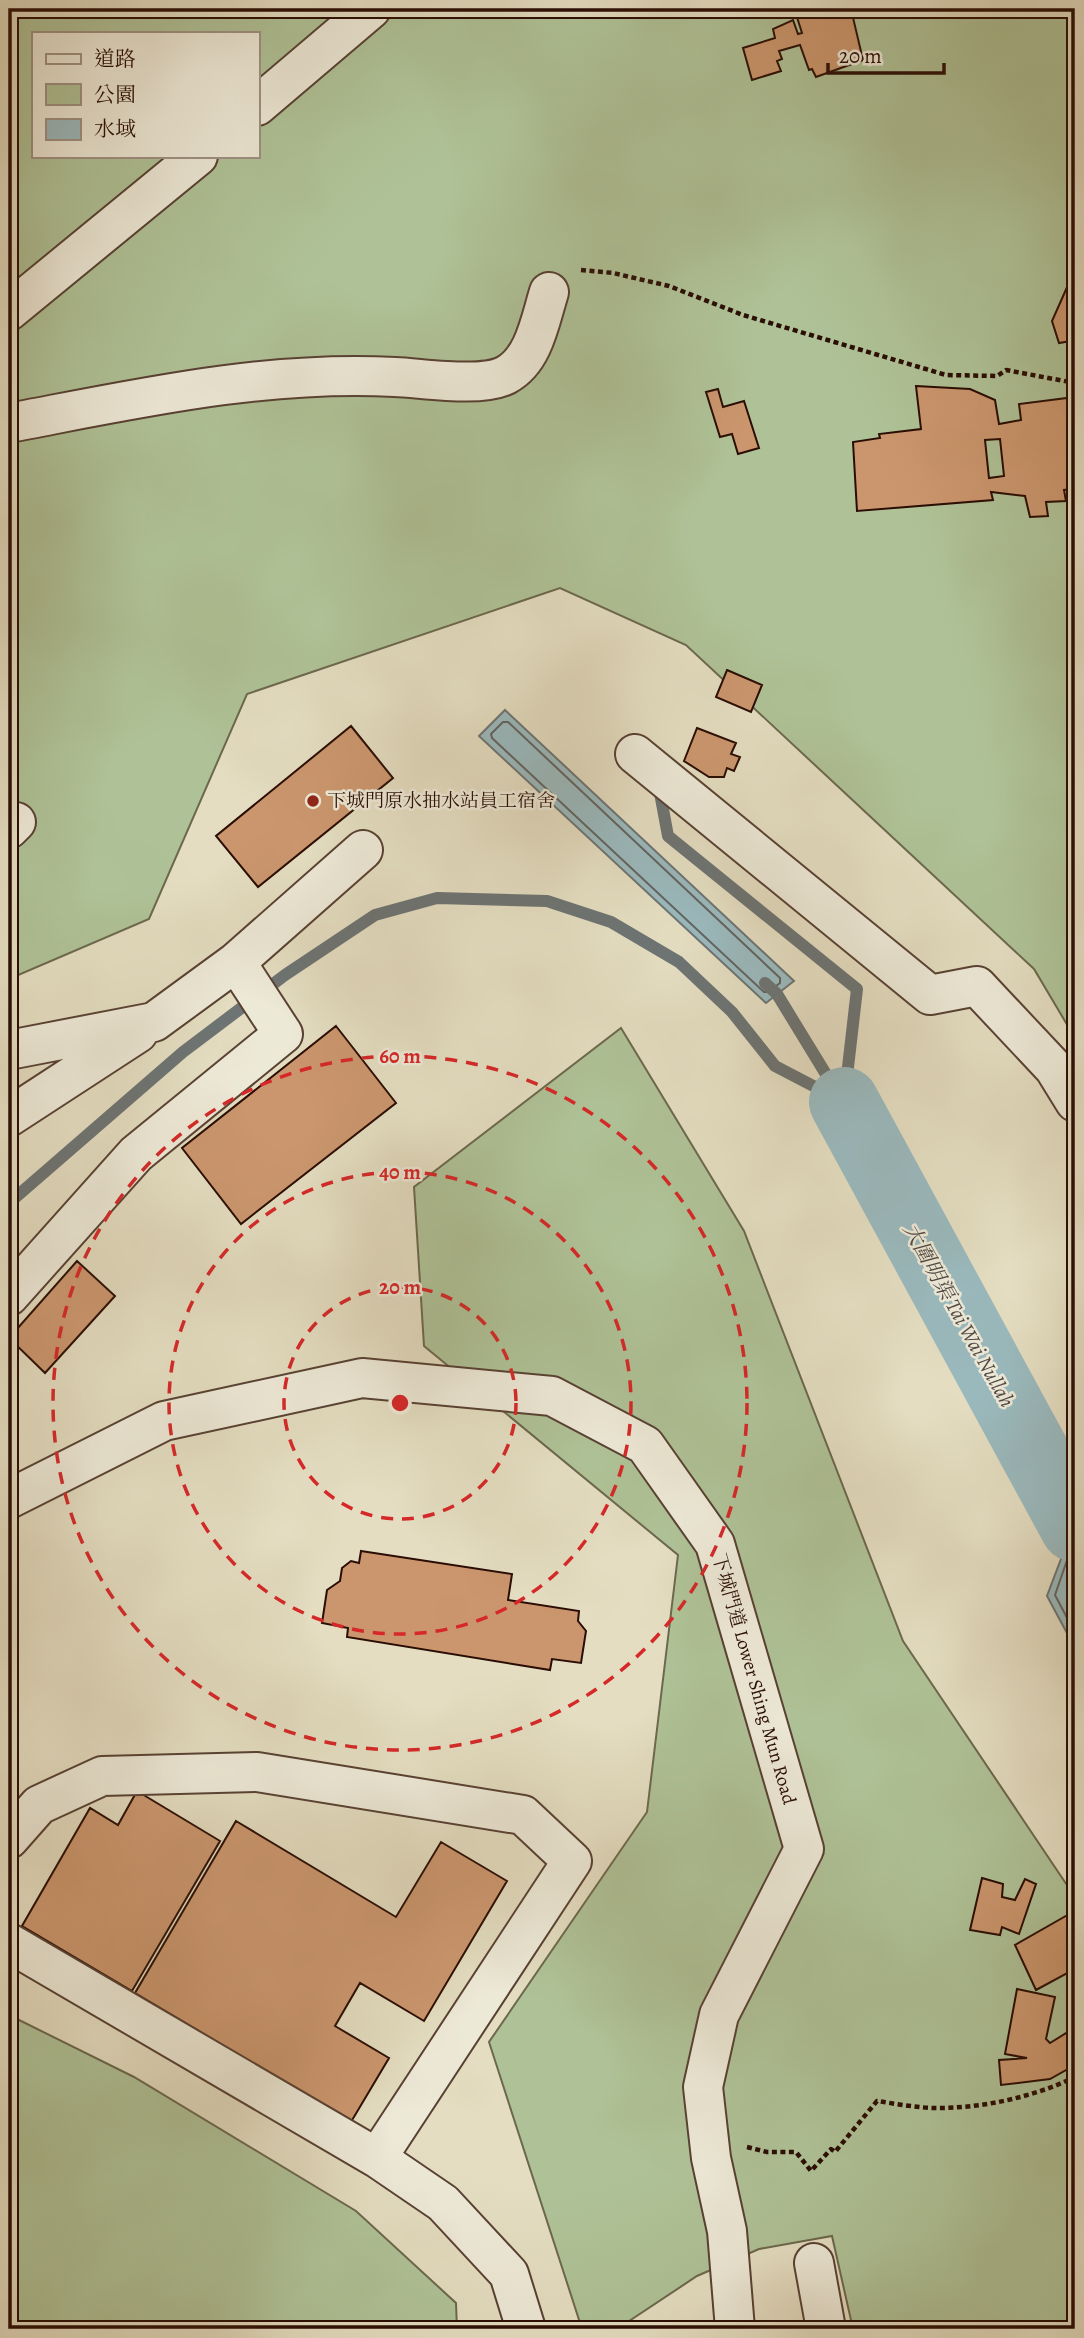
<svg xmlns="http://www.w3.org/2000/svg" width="1084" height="2338" font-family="Alegreya,'Noto Serif TC',serif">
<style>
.green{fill:#afc297;stroke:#6c684e;stroke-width:2;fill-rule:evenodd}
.water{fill:#9ab9bd;stroke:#6d7473;stroke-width:2}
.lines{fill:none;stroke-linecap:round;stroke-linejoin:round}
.shore{stroke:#626360;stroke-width:2}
.stream{stroke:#6d7473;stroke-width:12}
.river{stroke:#9ab9bd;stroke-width:70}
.building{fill:#cb966e;stroke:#2a0d04;stroke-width:2;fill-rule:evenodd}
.minor-casing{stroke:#584133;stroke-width:42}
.path{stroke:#2a0d04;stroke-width:4.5;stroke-dasharray:5 3.5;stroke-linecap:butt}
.minor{stroke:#ede9d7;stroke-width:38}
.ring{fill:none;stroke:#d62828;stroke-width:3.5;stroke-dasharray:12 9}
.poi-dot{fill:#8f2418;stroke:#ede9d7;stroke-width:2.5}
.labels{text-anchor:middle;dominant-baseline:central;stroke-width:5;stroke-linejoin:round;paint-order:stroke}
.poi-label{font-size:19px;fill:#2a0d04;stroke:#ede9d7;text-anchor:start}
.street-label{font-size:19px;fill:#2a0d04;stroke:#ede9d7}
.water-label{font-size:21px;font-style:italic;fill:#514945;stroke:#ede9d7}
.centre{fill:#d62828;stroke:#ede9d7;stroke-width:3.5}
.ring-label{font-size:21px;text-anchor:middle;font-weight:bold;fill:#d62828;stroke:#ede9d7;stroke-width:5;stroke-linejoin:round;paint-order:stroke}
</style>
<rect width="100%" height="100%" fill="#e4ddc1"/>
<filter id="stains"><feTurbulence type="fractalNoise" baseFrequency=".00286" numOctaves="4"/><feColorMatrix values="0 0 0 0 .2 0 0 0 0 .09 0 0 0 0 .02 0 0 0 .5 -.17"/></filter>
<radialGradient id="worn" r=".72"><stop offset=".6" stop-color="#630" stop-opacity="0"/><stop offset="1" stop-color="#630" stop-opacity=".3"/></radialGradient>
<path class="green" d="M9 9H1075V1038L1034 969 686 645 560 588 247 694 149 919 9 979ZM33 33H257V156H33Z
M621 1028 744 1231 903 1641 1075 1897V2329H853L832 2236 759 2249 697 2276 617 2329H582L489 2042 647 1812 678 1555 424 1346 414 1187Z
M9 2015 134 2077 356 2211 456 2303 457 2329H9Z"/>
<path class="water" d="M505 710 794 981 766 1003 479 736Z
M1075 1522V1648L1047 1596Z"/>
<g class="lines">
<path class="shore" d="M503 722H508L780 978V983L768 992H764L492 738 491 734Z
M1075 1537 1055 1595 1075 1633"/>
<path class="stream" d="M660 793 668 836 857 989 844 1102
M765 983 777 994 843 1102
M9 1203 183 1052 285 975 375 915 437 898 547 901 611 922 679 962 732 1012 775 1066 844 1102"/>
<path class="river" d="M844 1102 1075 1527"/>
</g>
<path class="building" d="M810 9H851L863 60 816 77 812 69 809 70 800 45 779 51 782 59 777 61 781 71 752 80 743 48 775 38 773 29 793 20 798 34 802 33 796 14Z
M1075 280V362L1071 341 1059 343 1052 321 1068 285Z
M916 386 970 389 995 400 999 424 1021 420 1019 404 1075 397V489L1064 490 1066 501 1046 502 1048 516 1030 517 1025 496 991 492 993 500 857 511 853 442 880 438 879 434 921 429ZM1000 439 1004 476 989 478 985 440Z
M718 389 723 407 744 401 759 448 738 454 732 434 720 437 706 392Z
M727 670 762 685 751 712 716 697Z
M351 726 393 778 258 887 216 836Z
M697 728 736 743 731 754 740 757 734 771 727 768 724 777H709L684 761Z
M336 1026 396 1103 241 1224 182 1148Z
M77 1261 115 1296 45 1373 9 1338Z
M361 1551 512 1574 508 1600 579 1611 578 1621 586 1631 581 1663 552 1659 550 1670 347 1637 348 1628 322 1623 327 1590 340 1581 342 1568 351 1561 359 1563Z
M137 1791 220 1841 132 1991 22 1926 90 1808 118 1825Z
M236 1821 396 1917 441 1842 507 1881 424 2021 360 1983 335 2026 389 2058 351 2122 135 1993Z
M982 1878 1003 1884 1002 1897 1015 1900 1025 1879 1036 1884 1019 1934 1002 1927 1000 1935 970 1930Z
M1071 1913 1075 1920V1935L1068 1942 1075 1958V1969L1036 1990 1015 1945Z
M1017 1989 1055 1997 1046 2039 1050 2043 1071 2030 1075 2037V2065L1050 2079 1001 2085 999 2060 1027 2058 1005 2054Z"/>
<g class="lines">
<g class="minor-casing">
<path id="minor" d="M257 106 371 9
M9 311 198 156
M9 423C136 399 264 370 395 377 423 378 481 388 506 375 534 360 540 321 549 292
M635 754 930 995 977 986 1054 1068 1075 1102
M9 829 16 822
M9 1050 154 1022 236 962 363 850
M9 1117 138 1033
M9 1296 136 1154 283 1034 236 962
M9 1499 164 1421 362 1378 552 1396 645 1445 715 1544 804 1849 719 2015 703 2087 711 2158 727 2231 735 2329
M9 1839 39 1805 102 1776 257 1772 523 1815 572 1861 377 2158
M9 1943 377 2158 443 2203 509 2274 526 2329
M814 2263 826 2329"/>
</g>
<path class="path" d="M581 270 613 273 669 286 743 315 946 375 997 376 1006 370 1075 383
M747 2147 767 2152H796L811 2171 831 2149 835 2152 877 2101C897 2104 918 2108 937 2108 983 2108 1034 2097 1075 2077"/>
<use href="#minor" class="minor"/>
</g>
<g class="ring">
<circle cx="400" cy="1403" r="116"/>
<circle cx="400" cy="1403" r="231"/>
<circle cx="400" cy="1403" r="347"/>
</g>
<circle class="poi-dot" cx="313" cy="801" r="7"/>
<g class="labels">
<g class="poi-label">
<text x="327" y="801">下城門原水抽水站員工宿舍</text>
</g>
<g class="street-label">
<text transform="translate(754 1679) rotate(74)">下城門道 Lower Shing Mun Road</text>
</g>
<g class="water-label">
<text transform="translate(959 1315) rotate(61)">大圍明渠 Tai Wai Nullah</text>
</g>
</g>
<circle cx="400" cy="1403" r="10" class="centre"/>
<g class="ring-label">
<text x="400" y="1063">60 m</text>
<text x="400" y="1179">40 m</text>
<text x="400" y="1294">20 m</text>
</g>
<rect width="1084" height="2338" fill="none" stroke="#e4ddc1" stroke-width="35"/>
<rect x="10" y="10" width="1063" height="2317" fill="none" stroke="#2a0d04" stroke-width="3.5"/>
<rect x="18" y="18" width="1049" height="2303" fill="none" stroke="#2a0d04" stroke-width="2"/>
<rect x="32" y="32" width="228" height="126" fill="#ede9d7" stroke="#9f9183" stroke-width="2"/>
<rect x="46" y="54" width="35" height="10" fill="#ede9d7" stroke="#9f9183" stroke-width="2"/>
<text x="94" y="66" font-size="21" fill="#2a0d04">道路</text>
<rect x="46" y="84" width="35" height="21" fill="#afc297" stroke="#9f9183" stroke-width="2"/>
<text x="94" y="102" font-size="21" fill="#2a0d04">公園</text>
<rect x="46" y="119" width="35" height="21" fill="#9ab9bd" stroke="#9f9183" stroke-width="2"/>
<text x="94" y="136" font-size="21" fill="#2a0d04">水域</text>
<path d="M828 63v10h116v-10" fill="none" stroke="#2a0d04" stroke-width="3.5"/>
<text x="839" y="63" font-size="21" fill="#2a0d04" stroke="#ede9d7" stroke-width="5" paint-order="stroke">20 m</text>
<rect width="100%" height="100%" filter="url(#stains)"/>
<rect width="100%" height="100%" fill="url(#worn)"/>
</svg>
